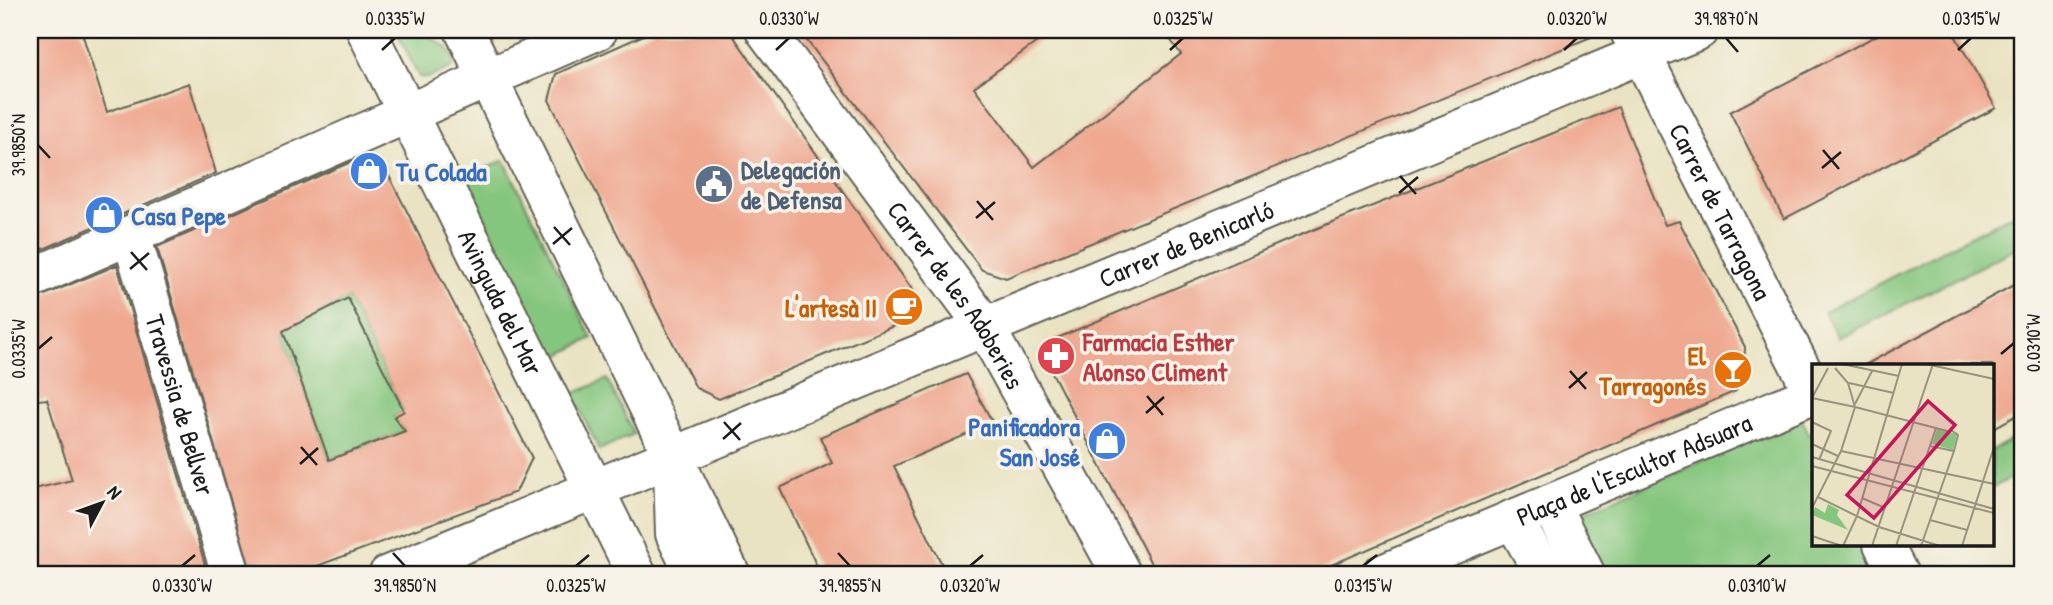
<svg xmlns="http://www.w3.org/2000/svg" width="2053" height="605" font-family="'Patrick Hand',sans-serif">
<style>
.green{fill:#85c67e;stroke:#50714d;stroke-width:2}
.building{fill:#efa991;fill-rule:evenodd}
.lines{fill:none;stroke-linecap:round;stroke-linejoin:round}
.minor-casing{stroke:#646256;stroke-width:42}
.minor{stroke:#fff;stroke-width:38}
.ticks{fill:none;stroke:#1c1c1c;stroke-width:2.5}
.labels{text-anchor:middle;dominant-baseline:central;stroke-width:7;stroke-linejoin:round;paint-order:stroke}
.service-label{font-size:26px;font-weight:bold;fill:#4e5e75;stroke:#f7f3e8;text-anchor:start}
.shop-label{font-size:26px;font-weight:bold;fill:#366cbe;stroke:#f7f3e8;text-anchor:start}
.street-label{font-size:26px;fill:#1c1c1c;stroke:#f7f3e8}
.food-label{font-size:26px;font-weight:bold;fill:#c56008;stroke:#f7f3e8;text-anchor:end}
.health-label{font-size:26px;font-weight:bold;fill:#be3a42;stroke:#f7f3e8;text-anchor:start}
.inset-road{fill:none;stroke:#989380;stroke-width:2}
.view{fill:#c2185b;fill-opacity:0.15;stroke:#c2185b;stroke-width:3.5}
.inset-edge{fill:none;stroke:#1c1c1c;stroke-width:3.5}
.neatline{fill:none;stroke:#1c1c1c;stroke-width:2.5}
.ticks-label{font-size:18px;text-anchor:middle;fill:#1c1c1c}
</style>
<rect width="100%" height="100%" fill="#f7f3e8"/>
<filter id="ink" filterUnits="userSpaceOnUse"><feTurbulence type="fractalNoise" baseFrequency=".0143" numOctaves="2"/><feDisplacementMap in="SourceGraphic" scale="14" xChannelSelector="R" yChannelSelector="G"/><feConvolveMatrix kernelMatrix="1 2 1 2 8 2 1 2 1" color-interpolation-filters="sRGB"/></filter>
<filter id="wash" filterUnits="userSpaceOnUse"><feTurbulence type="fractalNoise" baseFrequency=".00686" numOctaves="4" result="noise"/><feDisplacementMap in="SourceGraphic" scale="28" xChannelSelector="R" yChannelSelector="G"/><feGaussianBlur stdDeviation="1.57" result="paint"/><feColorMatrix in="noise" values="0 0 0 0 0 0 0 0 0 0 0 0 0 0 0 0 0 1.4 0 .05"/><feComposite in="paint" operator="in"/></filter>
<g filter="url(#wash)">
<rect width="100%" height="100%" fill="#eae3c3"/>
<path class="green" d="M396 30H420C436 45 455 42 453 67L428 78 419 77Z
M504 160 592 338 553 359 465 178Z
M2023 209V245L1838 338 1824 312Z
M348 298 404 411 394 417 405 431 329 460 282 328Z
M607 379 634 434 599 450 573 394Z
M1801 418 1813 441V544H1869L1887 575H1586L1560 523Z
M2023 434V472L1992 488V450Z"/>
<g id="blocks">
<path class="building" d="M30 30H81L107 112 189 83 216 173 30 255Z
M655 30H729L916 295 908 320 719 399 696 388 549 100 556 74Z
M799 30H1054L974 87 1034 167 1181 54 1163 30H1608L1006 278 982 270Z
M1887 30H1952L1996 108 1784 219 1730 112Z
M1618 107 1665 225 1679 221 1745 347 1744 372 1736 391 1308 575H1157L1047 363 1055 339 1288 240Z
M360 158 384 166 532 458 516 492 293 575H252L157 247ZM348 298 404 411 394 417 405 431 329 460 283 331Z
M117 265 208 575H30V490L72 480 47 399 30 401V301Z
M2023 280V412L1992 429V365H1865Z
M966 374 993 423 894 466 947 575H821L780 488 832 463 820 437Z"/>
</g>
</g>
<g filter="url(#ink)">
<use href="#blocks" fill-opacity="0" stroke="#646256" stroke-width="2"/>
<g class="lines">
<g class="minor-casing">
<g id="minor">
<path id="s1" d="M366 30 637 575"/>
<path d="M464 30 731 575"/>
<path id="s2" d="M765 30 984 325 1122 575"/>
<path id="s3" d="M1630 32 1813 392"/>
<path id="s4" d="M131 235 231 575"/>
<path d="M30 279 598 30"/>
<path d="M673 467 675 534 695 575"/>
<path d="M1550 504 1586 575"/>
<path d="M1513 519 1545 575"/>
<path d="M1883 544 1899 575"/>
<path id="s5" d="M388 575 1699 30"/>
<path id="s6" d="M1380 575 1813 394"/>
</g>
</g>
<use href="#minor" class="minor"/>
</g>
</g>
<path class="ticks" d="M1726 38 1738 52M382 50 395 38M776 50 789 38M1170 50 1183 38M1564 50 1577 38M1958 50 1971 38M38 145 50 158M1823 150 1839 169M1822 168 1841 152M1400 176 1416 194M1399 193 1418 177M977 201 993 220M976 218 995 202M554 227 570 245M553 244 572 228M131 252 147 270M130 269 149 253M38 349 52 337M2001 354 2014 343M1570 371 1586 389M1569 388 1587 372M1147 396 1163 415M1146 413 1164 397M724 422 740 440M723 439 741 423M301 447 317 465M300 464 318 448M393 553 405 566M838 553 850 566M182 566 195 555M576 566 589 555M970 566 983 555M1363 566 1377 555M1757 566 1770 555"/>
<defs>
<g id="shop-disc" transform="scale(2.0125)"><circle r="9.5" fill="#3f7fe0" stroke="#f7f3e8"/><path d="M-5-2.5h2.3a2.7 3.5 0 0 1 5.4 0H5L5.5 6h-11ZM-1.5-2.5h3a1.5 2.3 0 0 0-3 0Z" fill="#fff"/></g>
<g id="civic-disc" transform="scale(2.0125)"><circle r="9.5" fill="#5c6f8a" stroke="#f7f3e8"/><path d="M-.6-6.5H3V-4.5H.6V-3L4-1V1h2V6H-6V1h2V-1L-.6-3ZM-1.2 2.5V6h2.4V2.5Z" fill="#fff"/></g>
<g id="cafe-disc" transform="scale(2.0125)"><circle r="9.5" fill="#e8710a" stroke="#f7f3e8"/><path d="M-5.5-4.5H6V0H3Q3 3.5 0 3.5H-2.5Q-5.5 3.5-5.5 0ZM3-3.2v2h1.7v-2ZM-6 4.5H4V6H-6Z" fill="#fff"/></g>
<g id="pharmacy-disc" transform="scale(2.0125)"><circle r="9.5" fill="#e0444e" stroke="#f7f3e8"/><path d="M-2-6h4v4h4v4h-4v4h-4v-4h-4v-4h4Z" fill="#fff"/></g>
<g id="bar-disc" transform="scale(2.0125)"><circle r="9.5" fill="#e8710a" stroke="#f7f3e8"/><path d="M-6-5H6L.8 .8V4.5H3.5V6h-7V4.5H-.8V.8Z" fill="#fff"/></g>
</defs>
<g fill-rule="evenodd">
<use href="#shop-disc" x="369" y="171"/>
<use href="#civic-disc" x="714" y="184"/>
<use href="#shop-disc" x="104" y="215"/>
<use href="#cafe-disc" x="904" y="307"/>
<use href="#pharmacy-disc" x="1056" y="356"/>
<use href="#bar-disc" x="1733" y="370"/>
<use href="#shop-disc" x="1107" y="441"/>
</g>
<g class="labels">
<g class="service-label">
<text x="741" y="169">Delegación<tspan x="741" dy="30">de Defensa</tspan></text>
</g>
<g class="shop-label">
<text x="396" y="171">Tu Colada</text>
<text x="131" y="215">Casa Pepe</text>
<text x="1080" y="426" text-anchor="end">Panificadora<tspan x="1080" dy="30">San José</tspan></text>
</g>
<g class="street-label">
<text stroke="none"><textPath href="#s3" startOffset="201">Carrer de Tarragona</textPath></text>
<text stroke="none"><textPath href="#s5" startOffset="864">Carrer de Benicarló</textPath></text>
<text stroke="none"><textPath href="#s2" startOffset="327">Carrer de les Adoberies</textPath></text>
<text stroke="none"><textPath href="#s1" startOffset="304">Avinguda del Mar</textPath></text>
<text stroke="none"><textPath href="#s4" startOffset="177">Travessia de Bellver</textPath></text>
<text stroke="none"><textPath href="#s6" startOffset="275">Plaça de l'Escultor Adsuara</textPath></text>
</g>
<g class="food-label">
<text x="877" y="307">L'artesà II</text>
<text x="1706" y="355">El<tspan x="1706" dy="30">Tarragonés</tspan></text>
</g>
<g class="health-label">
<text x="1083" y="341">Farmacia Esther<tspan x="1083" dy="30">Alonso Climent</tspan></text>
</g>
</g>
<g transform="translate(1812 364)">
<rect width="182" height="182" fill="#eae3c3"/>
<path d="M125 65 145 70 141 86 120 80ZM16 140 27 146 25 151 36 166 0 151 3 143 13 149Z" fill="#85c67e"/>
<path class="inset-road" d="M30 0 87 12M114 0 182 15M37 19 82 29M0 34 43 43M0 34 16 4M43 40 60 7M43 43 139 68M0 58 19 67 7 96M0 80 26 92M118 82 142 87 146 71 139 66M29 87 182 120M0 93 182 145M0 102 182 149M6 133 67 163 128 182M50 134 73 144M0 144 29 87 43 43 36 19 23 4M118 156 155 166M0 172 30 182M31 182 45 152 90 0M60 182 121 0M84 182 124 64M109 182 142 87M150 182 182 83"/>
<path class="view" d="M116 37 143 61 62 154 35 131Z"/>
<rect width="182" height="182" class="inset-edge"/>
</g>
<rect width="2053" height="605" fill="none" stroke="#f7f3e8" stroke-width="77"/>
<g transform="translate(102 503) rotate(49)" stroke="#f7f3e8" stroke-width="5" paint-order="stroke">
<path d="M0-5L12 26L0 18L-12 26Z" fill="#1c1c1c"/>
<text y="-10" font-size="19" font-weight="bold" text-anchor="middle" fill="#1c1c1c">N</text>
</g>
<rect x="38" y="38" width="1976" height="528" class="neatline"/>
<g class="ticks-label">
<text x="395" y="25">0.0335°W</text>
<text x="789" y="25">0.0330°W</text>
<text x="1183" y="25">0.0325°W</text>
<text x="1577" y="25">0.0320°W</text>
<text x="1726" y="25">39.9870°N</text>
<text x="1971" y="25">0.0315°W</text>
<text transform="translate(19 145) rotate(-90)" y="6">39.9850°N</text>
<text transform="translate(2034 343) rotate(-90)" y="6">0.0310°W</text>
<text transform="translate(19 349) rotate(-90)" y="6">0.0335°W</text>
<text x="182" y="592">0.0330°W</text>
<text x="405" y="592">39.9850°N</text>
<text x="576" y="592">0.0325°W</text>
<text x="850" y="592">39.9855°N</text>
<text x="970" y="592">0.0320°W</text>
<text x="1363" y="592">0.0315°W</text>
<text x="1757" y="592">0.0310°W</text>
</g>
</svg>
